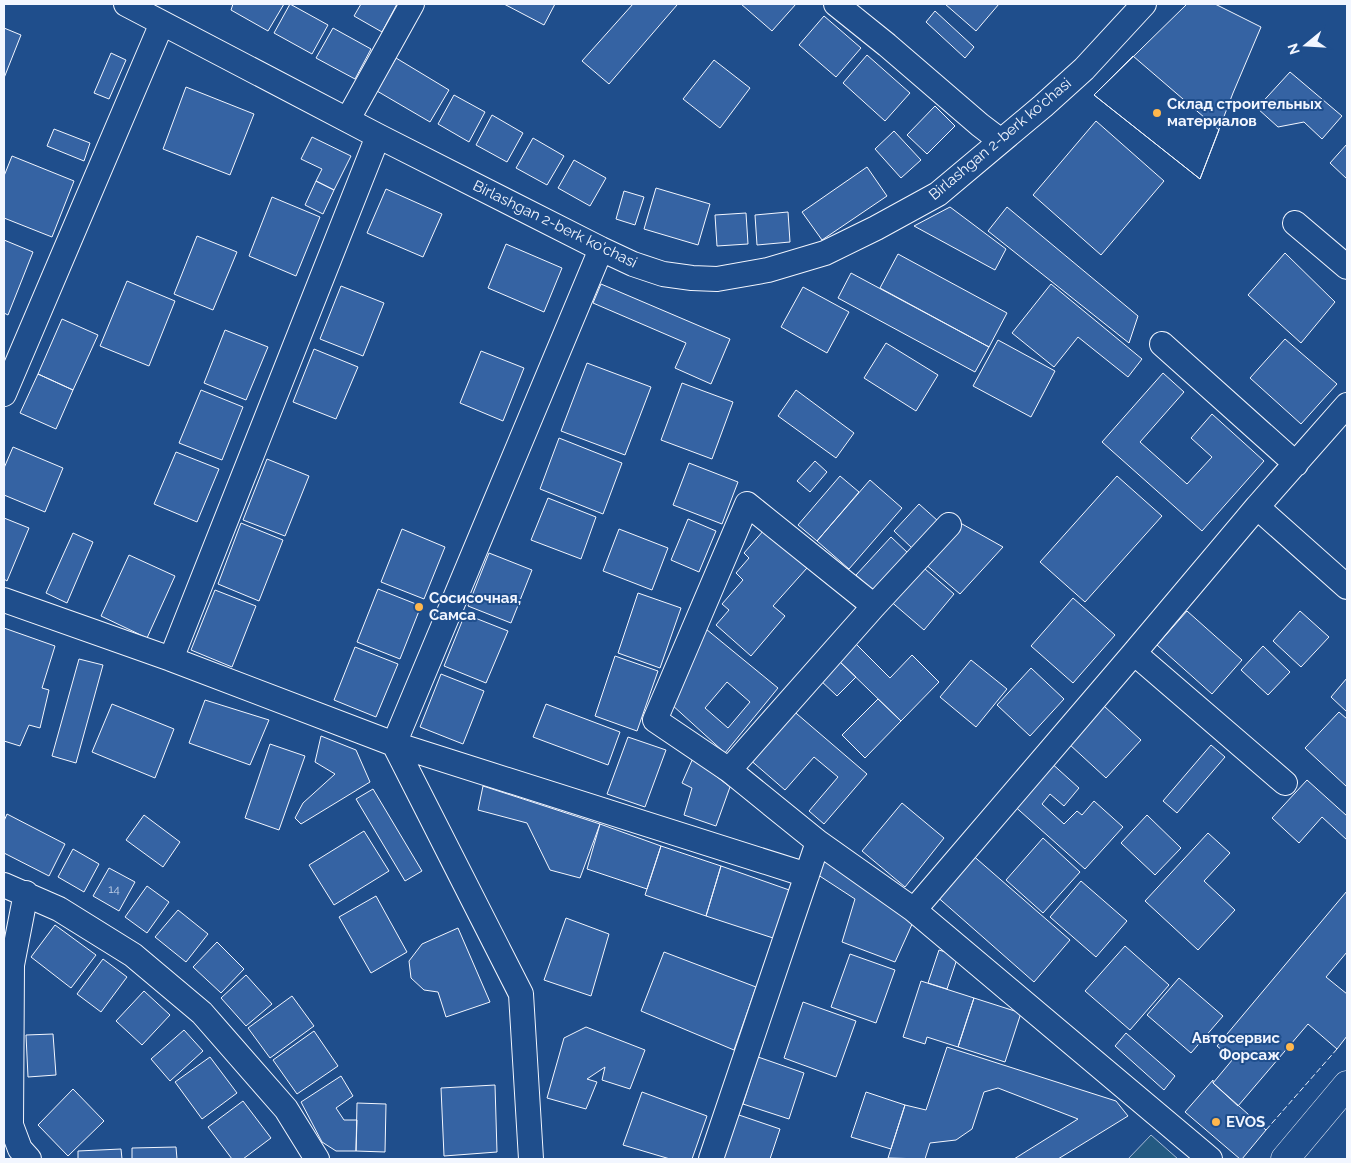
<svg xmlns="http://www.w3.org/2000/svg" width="1351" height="1163" font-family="Raleway,sans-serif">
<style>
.green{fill:#245a82;stroke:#a8bbd7}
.building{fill:#3563a3;stroke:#f2f6ff;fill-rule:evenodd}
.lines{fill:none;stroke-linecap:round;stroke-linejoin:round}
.minor-casing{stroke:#f2f6ff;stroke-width:26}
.major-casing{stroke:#f2f6ff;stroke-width:29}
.minor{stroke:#1f4e8c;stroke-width:24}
.major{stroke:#1f4e8c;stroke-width:28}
.fence{stroke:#f2f6ff;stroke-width:1;stroke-dasharray:6 2.5;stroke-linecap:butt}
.poi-dot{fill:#ffb74d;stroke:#1f4e8c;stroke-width:2}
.labels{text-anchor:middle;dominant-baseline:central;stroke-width:4;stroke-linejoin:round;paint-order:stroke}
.number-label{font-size:12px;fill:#c3d1e8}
.poi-label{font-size:15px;font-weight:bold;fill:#f2f6ff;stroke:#1f4e8c;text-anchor:start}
.street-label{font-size:15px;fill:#f2f6ff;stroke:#1f4e8c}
</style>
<rect width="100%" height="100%" fill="#1f4e8c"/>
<path class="green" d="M1151 1135 1178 1159H1128Z"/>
<path class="building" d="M233 4H284L268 31 231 10Z
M290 4 328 25 312 54 274 33Z
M361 4H397L382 32 354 16Z
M504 4H555L544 25Z
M633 4H676L677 5 609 84 582 61Z
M741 4H796L772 31Z
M945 4H999L976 31Z
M1187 4H1215L1261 27 1233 93 1200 179 1094 95Z
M935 11 974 47 965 58 926 22Z
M824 16 861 48 836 77 799 45Z
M4 28 21 35 4 78Z
M333 28 371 49 355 79 316 58Z
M111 53 126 60 109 99 94 93Z
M867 55 910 93 885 121 843 83Z
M1133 56 1219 130 1200 179 1094 95Z
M396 58 449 90 430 122 377 91Z
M714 60 750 88 720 128 683 99Z
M1290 72 1342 116 1322 139 1304 122 1278 127 1257 108Z
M186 87 254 114 230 175 163 149Z
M454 95 485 112 469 142 438 124Z
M935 106 955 126 927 154 907 135Z
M492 115 523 133 507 162 476 145Z
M1096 121 1164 181 1101 255 1033 195Z
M54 129 90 143 84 161 47 146Z
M894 131 921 160 901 178 875 149Z
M312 137 351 156 334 190 316 181 322 169 301 159Z
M533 138 564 156 547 185 516 168Z
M1347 144V179L1330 163Z
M12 156 74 181 52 237 4 218V176Z
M574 160 606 178 590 206 558 188Z
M867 167 887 196 822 240 802 212Z
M316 181 334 190 323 214 305 205Z
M656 188 710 204 698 245 644 229Z
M386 189 442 214 423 257 367 233Z
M624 191 644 197 635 225 616 219Z
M272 197 320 217 296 276 249 256Z
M950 207 1006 249 995 270 914 226Z
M1007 207 1138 316 1129 343 988 231Z
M788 212 790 242 757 245 755 215Z
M746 213 748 244 717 246 715 215Z
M197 236 237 252 213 310 174 294Z
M4 240 33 252 8 315 4 313Z
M506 244 562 268 544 312 488 288Z
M1285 253 1335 302 1301 343 1248 295Z
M898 254 1007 313 989 347 880 288Z
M851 273 989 347 975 372 838 298Z
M127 281 175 301 149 366 100 346Z
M601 284 730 339 711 384 675 368 686 343 593 303Z
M1051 284 1142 359 1128 377 1078 337 1054 367 1012 333Z
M341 286 384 303 363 356 320 339Z
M803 287 849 312 827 353 781 327Z
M62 319 98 335 73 390 38 374Z
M225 330 268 347 246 400 204 383Z
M1285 339 1337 384 1301 424 1250 378Z
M998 340 1055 371 1031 417 973 386Z
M886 343 938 375 916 411 864 378Z
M314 349 358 367 336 419 293 402Z
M481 351 524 368 503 421 460 403Z
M587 363 651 387 625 455 561 431Z
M1163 373 1184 392 1140 442 1187 484 1212 457 1191 438 1212 414 1264 461 1202 531 1102 442Z
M38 374 73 390 56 429 20 413Z
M682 383 733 402 712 459 661 440Z
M201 390 243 407 222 460 179 443Z
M796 390 854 433 836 458 778 416Z
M559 438 622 463 603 514 540 489Z
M13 447 63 468 45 512 4 495V468Z
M176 452 219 469 197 522 154 504Z
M267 459 309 476 285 536 243 520Z
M815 461 827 472 810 492 797 481Z
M689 463 738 482 722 524 673 505Z
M840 476 859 492 817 541 798 525Z
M1117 476 1162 516 1085 602 1040 562Z
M870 480 902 508 849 569 817 541Z
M548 498 596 517 581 559 531 540Z
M919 504 938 521 912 548 894 531Z
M4 518 29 528 7 581 4 579Z
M688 519 716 531 699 572 671 560Z
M955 520 1003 547 960 594 924 563Z
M241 523 283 540 259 601 218 584Z
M402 529 445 547 424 599 381 582Z
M619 529 668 548 652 590 603 571Z
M764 530 807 568 773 606 785 616 751 656 716 625 729 610 722 604 743 580 736 573 749 558 744 553Z
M73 533 93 542 67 603 46 593Z
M891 537 908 553 873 591 856 575Z
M489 553 532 570 511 623 468 606Z
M129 555 175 576 147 638 101 616Z
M918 563 954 594 924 630 888 599Z
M378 589 421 606 400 659 357 642Z
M215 590 256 606 232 667 191 650Z
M638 593 681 608 660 668 618 653Z
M1073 598 1115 635 1073 683 1031 646Z
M1187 611 1242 660 1212 694 1157 645Z
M1300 611 1329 637 1301 667 1273 641Z
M465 614 508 631 486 683 444 666Z
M4 628 55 646 42 688 49 690 40 728 29 725 20 746 4 741Z
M706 629 778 688 725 753 671 704ZM727 682 750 702 728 728 705 708Z
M855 643 890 678 912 655 939 682 901 721 838 660Z
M1263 646 1290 672 1268 695 1241 670Z
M355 647 398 664 376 717 334 700Z
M615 656 658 671 637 731 595 716Z
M79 659 103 665 76 763 52 756Z
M838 660 856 677 837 696 819 679Z
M971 660 1007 689 976 727 940 697Z
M1031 668 1064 699 1030 736 997 705Z
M441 674 484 691 463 744 420 727Z
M1347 678V712L1331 697Z
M878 699 901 721 865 758 842 735Z
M205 700 269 720 250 765 189 743Z
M112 704 174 729 155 778 92 752Z
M546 704 620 732 608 765 533 737Z
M1104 706 1141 740 1106 778 1069 744Z
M790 708 867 774 824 824 809 811 838 777 814 757 785 790 748 758Z
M1339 712 1347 719V787L1305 748Z
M321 736 356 750 370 782 301 824 295 818 303 803 335 774 315 762Z
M628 737 666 750 645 807 607 794Z
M270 744 305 756 279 830 245 818Z
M1211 745 1225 757 1177 813 1163 801Z
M693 758 730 787 716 826 684 815 692 788 682 783Z
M1049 761 1079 788 1064 806 1050 794 1042 804 1064 824 1077 811 1082 815 1094 801 1123 827 1085 869 1011 803Z
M1307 780 1347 816V840L1322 817 1299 843 1272 818Z
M483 786 600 824 580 878 550 870 527 823 478 810Z
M373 789 422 871 405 881 356 799Z
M902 803 944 838 905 887 862 851Z
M7 814 65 844 49 876 4 853V821Z
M144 815 180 842 163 867 126 840Z
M1147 815 1181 848 1155 875 1121 843Z
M600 824 661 846 647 889 587 869Z
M364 831 389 871 334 905 309 865Z
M1208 833 1230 853 1204 881 1235 910 1198 950 1145 901Z
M1043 838 1080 872 1043 913 1006 880Z
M661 846 721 866 706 916 645 895Z
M73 849 99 864 84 892 58 877Z
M970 853 1070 940 1034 982 934 894Z
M820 854 913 922 895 962 842 942 855 899 812 871Z
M721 866 792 891 773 938 706 916Z
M109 868 135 882 119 911 93 896Z
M1081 881 1127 921 1096 957 1050 917Z
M147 886 169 902 147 933 125 917Z
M1347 891V952L1326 977 1347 994V1036L1337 1049 1308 1024 1238 1106 1213 1083 1233 1059 1217 1046Z
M376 896 407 952 371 973 339 917Z
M178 910 208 934 186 962 155 937Z
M566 918 609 934 591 996 544 980Z
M55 925 96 955 71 988 31 957Z
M458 928 490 1002 446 1017 438 992 424 990 411 978 409 961 422 944Z
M217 942 244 969 221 993 193 967Z
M1125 946 1169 985 1130 1030 1085 991Z
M939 950 958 956 947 989 928 983Z
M664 952 756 987 734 1050 641 1011Z
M850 954 895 970 876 1023 831 1007Z
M103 959 127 977 101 1012 77 994Z
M246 975 272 1004 246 1026 221 998Z
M1179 978 1223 1016 1191 1053 1147 1015Z
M921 981 974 998 958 1047 927 1037 925 1044 903 1037Z
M144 991 170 1015 142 1045 116 1021Z
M292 996 314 1026 270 1058 248 1028Z
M974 998 1021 1013 1005 1062 958 1047Z
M803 1002 856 1021 836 1077 784 1058Z
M586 1027 645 1050 630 1089 602 1080 605 1067 587 1079 597 1082 586 1109 547 1098 564 1038Z
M184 1030 203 1051 170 1081 151 1059Z
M314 1031 338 1066 297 1094 273 1060Z
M1126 1033 1175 1076 1164 1090 1115 1046Z
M53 1034 56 1075 28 1077 26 1035Z
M947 1047 1116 1101 1128 1116 1058 1159H1014L1078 1119 998 1088 984 1092 972 1129 956 1140 930 1143 925 1159 888 1158 905 1105 926 1110Z
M210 1057 237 1093 202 1119 175 1082Z
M758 1057 804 1073 789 1119 743 1104Z
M341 1076 353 1096 336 1108 344 1120H357L356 1151H336L322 1142 301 1102Z
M1213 1080V1083L1266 1130 1242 1159H1240L1185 1112Z
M495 1085 497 1152 444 1156 441 1088Z
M73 1089 104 1121 68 1156 38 1125Z
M642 1092 707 1116 692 1159H670L623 1145Z
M866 1092 905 1105 891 1149 851 1137Z
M243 1101 271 1138 243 1159H232L208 1127Z
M357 1103 386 1104 385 1152 356 1151Z
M736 1114 780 1129 770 1159H721Z
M176 1147 177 1159H132V1148Z
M121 1149 122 1159H78V1151Z"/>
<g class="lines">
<g class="minor-casing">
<path id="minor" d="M126 4 378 136 601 249 633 264 663 274 692 278 717 279 768 270 825 253 876 228 938 194 1043 106 1084 69 1144 4
M836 4 887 45 980 125 1001 141
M348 119 412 4
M1295 223 1347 267
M601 249 394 744 807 875
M1162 344 1296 464
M4 394 162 23
M1257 507 1347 587
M4 600 171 659 394 744 521 994 531 1159
M1134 653 1285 783
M171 659 378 136
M729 770 874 606 949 525
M818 842 729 770 655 720 747 504 874 606
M4 885 59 909 133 955 202 1013 286 1109 317 1159
M26 893 12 965 11 1125 20 1149 29 1159
M914 910 1134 653 1257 507 1347 405
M711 1159 818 842 914 910 1210 1159"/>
</g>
<g class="major-casing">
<path id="major" d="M1285 1159 1347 1085"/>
</g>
<use href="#minor" class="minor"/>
<use href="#major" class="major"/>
<path class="fence" d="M1266 1130 1337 1049"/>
</g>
<g class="poi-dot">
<circle cx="1157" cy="113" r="5"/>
<circle cx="419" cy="607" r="5"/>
<circle cx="1290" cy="1047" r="5"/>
<circle cx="1216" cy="1122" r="5"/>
</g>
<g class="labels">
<g class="number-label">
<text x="114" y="889">14</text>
</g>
<g class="poi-label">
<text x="1167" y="104">Склад строительных<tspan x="1167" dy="17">материалов</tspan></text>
<text x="429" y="598">Сосисочная,<tspan x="429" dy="17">Самса</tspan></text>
<text x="1280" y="1038" text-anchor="end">Автосервис<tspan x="1280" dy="17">Форсаж</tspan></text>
<text x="1226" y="1122">EVOS</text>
</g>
<g class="street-label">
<text transform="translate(1000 139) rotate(-40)">Birlashgan 2-berk ko'chasi</text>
<text transform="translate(555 224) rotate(26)">Birlashgan 2-berk ko'chasi</text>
</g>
</g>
<rect width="1351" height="1163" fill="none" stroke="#f2f6ff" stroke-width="10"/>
<g transform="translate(1306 45) rotate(252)" stroke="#1f4e8c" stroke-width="4" paint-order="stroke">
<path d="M0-4L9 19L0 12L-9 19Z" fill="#f2f6ff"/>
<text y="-8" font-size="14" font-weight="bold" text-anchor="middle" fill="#f2f6ff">N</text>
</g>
</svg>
